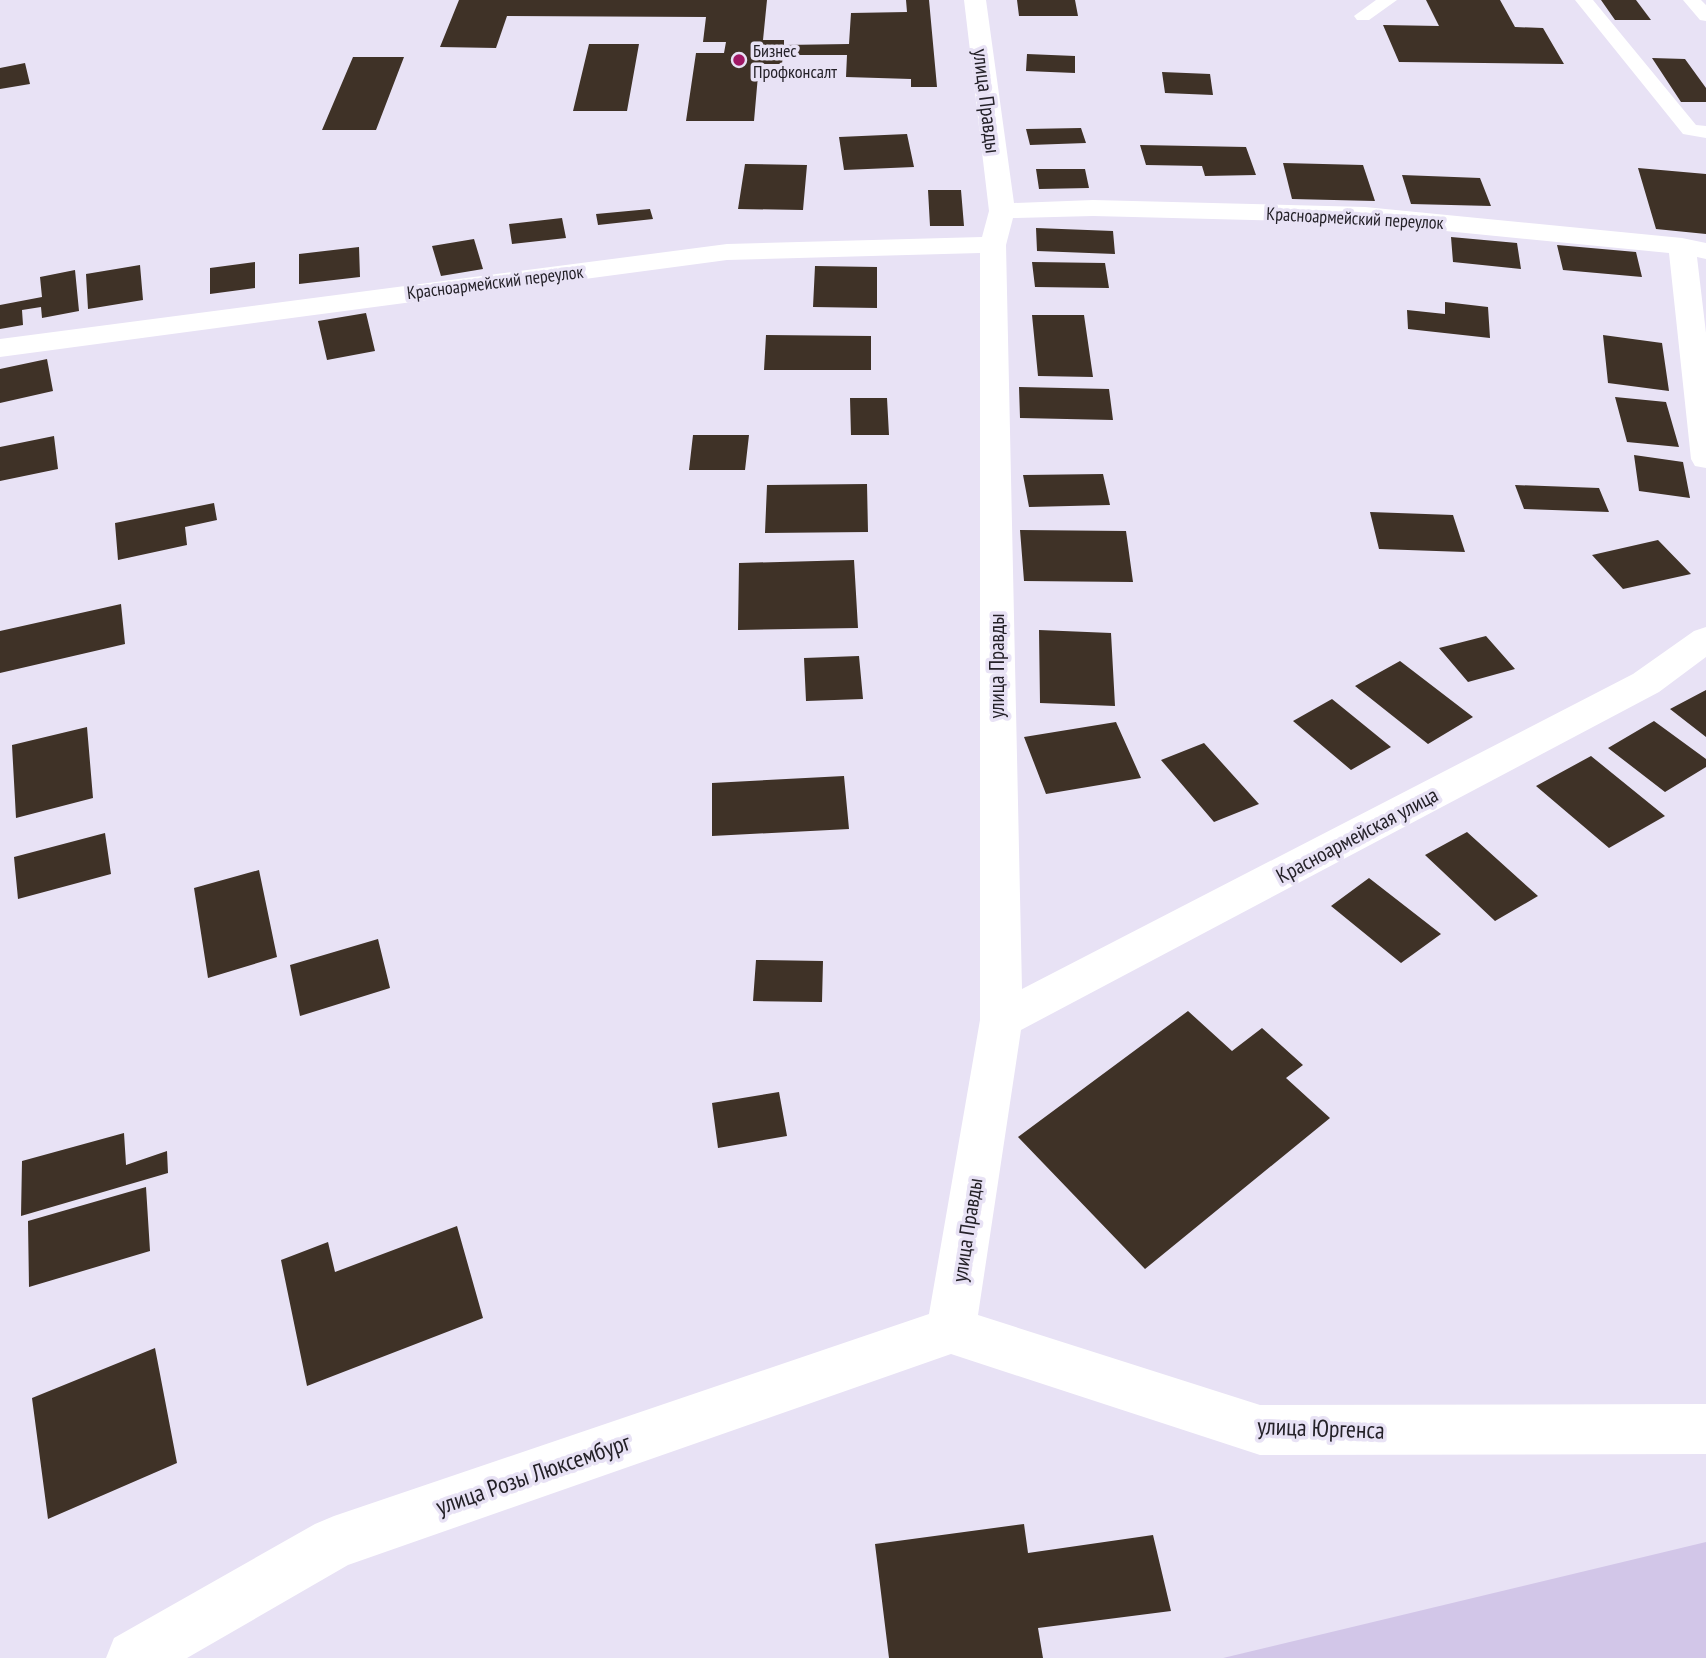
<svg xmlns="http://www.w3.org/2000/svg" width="1706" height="1658" font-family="'PT Sans Narrow',sans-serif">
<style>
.green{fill:#d2c6e8}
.building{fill:#3f3227}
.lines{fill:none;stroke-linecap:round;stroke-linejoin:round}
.lane{fill:#fff;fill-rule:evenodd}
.street{fill:#fff;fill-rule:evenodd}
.poi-dot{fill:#a01865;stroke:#e8e2f5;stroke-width:2.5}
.labels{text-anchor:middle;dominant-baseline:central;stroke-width:7;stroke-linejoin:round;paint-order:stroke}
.far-poi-label{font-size:18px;fill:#242128;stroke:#e8e2f5;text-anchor:start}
.far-street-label{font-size:18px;fill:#242128;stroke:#e8e2f5}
.street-label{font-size:21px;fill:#242128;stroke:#e8e2f5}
.near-street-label{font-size:24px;fill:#242128;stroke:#e8e2f5}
</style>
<rect width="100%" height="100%" fill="#e8e2f5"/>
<path class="green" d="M1706 1542V1658H1223Z"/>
<path class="building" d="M459 0H767L763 40H784V45L849 44 851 13 907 12 906 0H929L937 87H911V79L846 77 847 55H783L782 64H759L754 121H686L696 53H724L726 42H703L706 17 507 16 496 48 440 47Z
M1017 0H1075L1078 16H1019Z
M1426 0H1500L1515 27 1543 28 1564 64 1399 62 1383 25 1439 26Z
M1601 0H1636L1651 20H1615Z
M589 44H639L627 111H573Z
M1027 54 1075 56V73L1026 71Z
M353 57H404L376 130H322Z
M1652 58 1685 59 1706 88V102H1681Z
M25 63 30 84 0 89V68Z
M1162 72 1210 74 1213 95 1165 93Z
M1081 128 1086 143 1030 145 1026 129Z
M907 134 914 167 844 170 839 137Z
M1140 145 1246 147 1256 175 1205 176 1202 166 1146 165Z
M1283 163 1363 165 1375 201 1292 199Z
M745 164 807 165 803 210 738 209Z
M1638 168 1706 174V234L1656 229Z
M1036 169H1085L1089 188 1039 189Z
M1402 175 1480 178 1491 206 1411 204Z
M928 190H961L964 226H930Z
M650 209 653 219 598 225 596 214Z
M562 218 566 238 512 244 509 224Z
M1036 228 1113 231 1115 254 1037 251Z
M1451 237 1517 243 1521 269 1453 262Z
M474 239 483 269 441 276 432 246Z
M1557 245 1636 252 1642 277 1563 270Z
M359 247 360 277 299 284V254Z
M255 262V288L210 294V268Z
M1032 262 1105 263 1109 288 1035 287Z
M140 265 143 300 88 309 86 274Z
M815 266 877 267V308L813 307Z
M75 270 79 311 42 318 41 307 22 310 23 325 0 329V305L42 297 40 277Z
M1445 302 1488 307 1490 338 1408 329 1407 310 1445 314Z
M366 313 375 351 327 360 318 321Z
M1032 315H1084L1093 377 1038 376Z
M766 335 871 336V370H764Z
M1603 335 1662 343 1669 391 1608 383Z
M47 359 53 391 0 403V369Z
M1019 387 1109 389 1113 420 1020 418Z
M1615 397 1666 402 1679 447 1627 442Z
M850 398H887L889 435H851Z
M693 435H749L745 470H689Z
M54 436 58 469 0 481V447Z
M1634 455 1683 462 1690 498 1639 491Z
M1103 474 1110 505 1029 507 1023 475Z
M867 484 868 532 765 533 767 485Z
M1515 485 1599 488 1609 512 1524 509Z
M214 503 217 520 185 527 187 545 118 560 115 523Z
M1370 512 1453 515 1465 552 1379 549Z
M1020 530 1126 531 1133 582 1024 581Z
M1658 540 1691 574 1623 589 1592 555Z
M854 560 858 628 738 630 739 563Z
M121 604 125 644 0 673V631Z
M1039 630 1111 633 1115 706 1040 703Z
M1486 636 1515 669 1468 682 1439 648Z
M859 656 863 699 806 701 804 658Z
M1400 661 1473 717 1428 744 1355 686Z
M1706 690V737L1670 709Z
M1332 699 1391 747 1351 770 1293 721Z
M1654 721 1706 759V767L1665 792 1608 748Z
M1116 722 1141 778 1046 794 1024 737Z
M87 727 93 798 16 818 12 745Z
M1204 743 1259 804 1214 822 1161 760Z
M1591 756 1665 816 1609 848 1536 786Z
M844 776 849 829 712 836V783Z
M1467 832 1538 896 1495 921 1425 855Z
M105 833 111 874 18 899 14 857Z
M259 870 277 957 208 978 194 888Z
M1369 878 1441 934 1401 963 1331 906Z
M378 939 390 988 300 1016 290 965Z
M756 960 823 961 822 1002 753 1001Z
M1188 1011 1232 1051 1262 1028 1303 1065 1286 1078 1330 1118 1145 1269 1018 1137Z
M779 1092 787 1136 718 1148 712 1103Z
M124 1133 126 1165 167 1151 168 1173 21 1216 22 1161Z
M146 1187 150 1251 29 1287 28 1221Z
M457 1226 483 1318 307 1386 281 1260 328 1242 335 1272Z
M155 1348 177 1463 48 1519 32 1398Z
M1024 1524 1028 1553 1153 1535 1171 1611 1038 1628 1043 1658H889L875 1544Z"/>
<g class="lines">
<path class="lane" d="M1376 0H1397L1369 20H1357L1354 16Z
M1575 0H1593L1696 125 1706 126V138L1683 134Z
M1683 0H1701L1706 5V21L1700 20Z"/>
<path class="street" d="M964 0H986L1014 203 1093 200 1365 207 1682 238 1706 243V259L1697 257 1706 333V468L1695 466 1691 459 1669 253 1365 223 1093 216 1013 218 1006 245 1022 989 1633 674 1694 631 1706 627V657L1659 692 1021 1030 978 1315 1260 1405 1706 1404V1454L1260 1455 951 1354 348 1565 187 1658H106L114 1638 315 1524 334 1516 929 1314 980 1020V253L727 260 0 357V339L727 244 982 237 989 211Z"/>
</g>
<circle class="poi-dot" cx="739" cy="60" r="7"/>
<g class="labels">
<g class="far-poi-label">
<text x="753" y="50">Бизнес<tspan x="753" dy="21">Профконсалт</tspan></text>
</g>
<g class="far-street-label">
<text transform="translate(1355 218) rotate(3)">Красноармейский переулок</text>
<text transform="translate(495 282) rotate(-7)">Красноармейский переулок</text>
</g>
<g class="street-label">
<text transform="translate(987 101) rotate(83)">улица Правды</text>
<text transform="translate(996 666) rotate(-90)">улица Правды</text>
<text transform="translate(1357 835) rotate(-28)">Красноармейская улица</text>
<text transform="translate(967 1230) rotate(-81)">улица Правды</text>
</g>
<g class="near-street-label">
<text transform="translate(1321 1428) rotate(2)">улица Юргенса</text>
<text transform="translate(533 1474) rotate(-19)">улица Розы Люксембург</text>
</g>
</g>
</svg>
